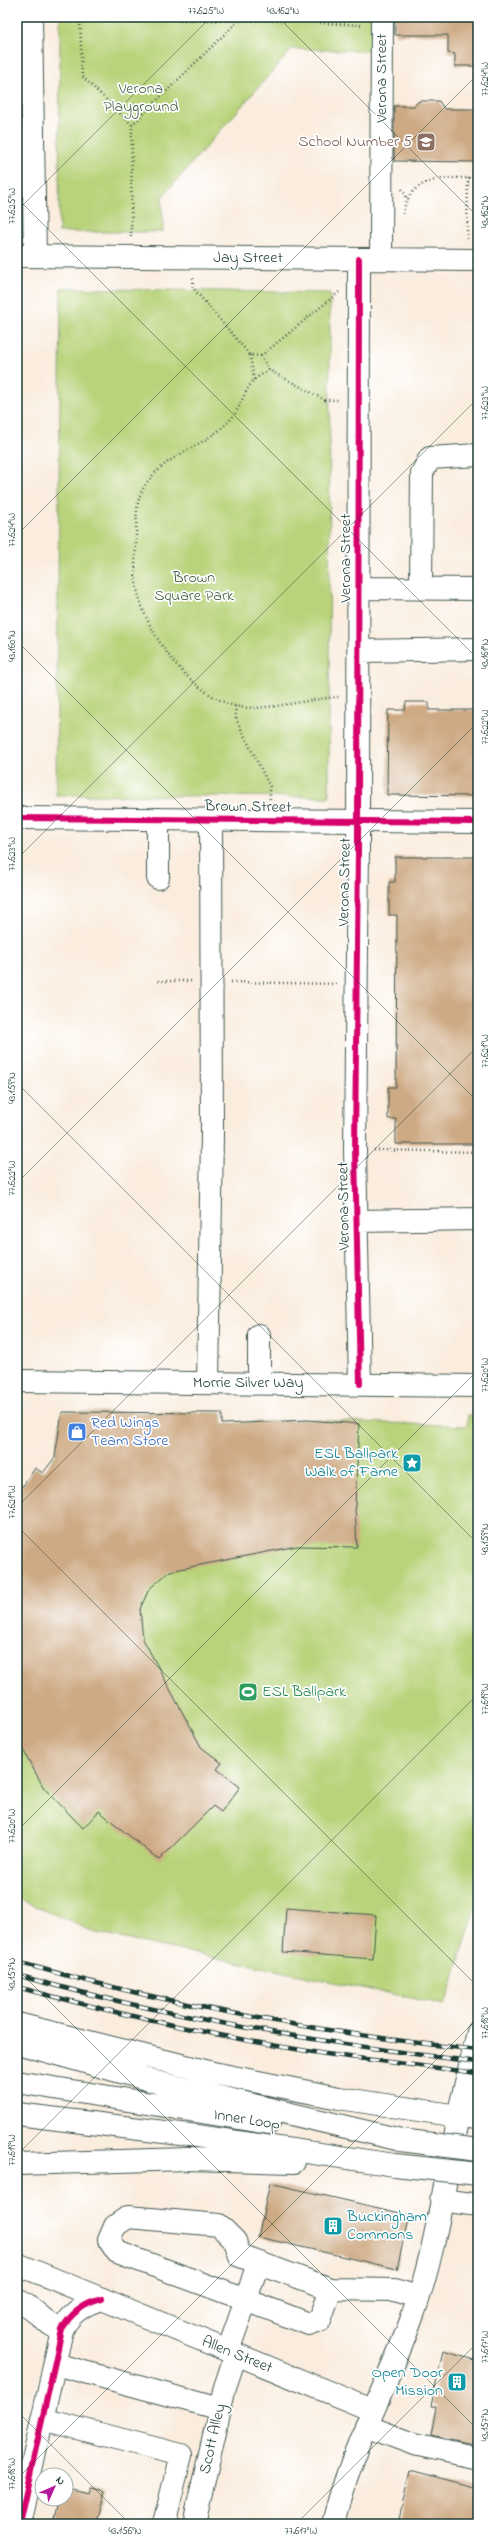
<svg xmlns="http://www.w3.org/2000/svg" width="495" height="2541" font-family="'Indie Flower',sans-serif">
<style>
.green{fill:#b8d379;stroke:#6c8856}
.building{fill:#ceaa84}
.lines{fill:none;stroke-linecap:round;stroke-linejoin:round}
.minor-casing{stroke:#40574e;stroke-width:24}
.major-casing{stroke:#40574e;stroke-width:24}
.highway-casing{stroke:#40574e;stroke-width:24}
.path{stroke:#40574e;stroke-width:2.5;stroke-dasharray:1 3;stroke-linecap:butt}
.minor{stroke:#fff;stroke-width:22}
.major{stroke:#fff;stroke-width:22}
.highway{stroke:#fff;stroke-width:22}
.rail-casing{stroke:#1f3d34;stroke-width:4.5}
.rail{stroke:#fff;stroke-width:3;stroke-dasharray:9;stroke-linecap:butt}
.highway-bridge-casing{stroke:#40574e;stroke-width:24;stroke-linecap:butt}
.highway-bridge{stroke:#fff;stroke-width:22}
.cycleway-casing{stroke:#fff;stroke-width:8}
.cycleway{stroke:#d6006c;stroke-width:6}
.ticks{fill:none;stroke:#1f3d34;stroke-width:1;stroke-opacity:0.45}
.labels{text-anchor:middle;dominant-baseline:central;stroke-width:3.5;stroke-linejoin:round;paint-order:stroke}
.street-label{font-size:16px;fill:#1f3d34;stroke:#fff}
.park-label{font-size:16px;fill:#456245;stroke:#fff}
.education-label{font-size:16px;fill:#785e54;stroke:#fff;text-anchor:end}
.shop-label{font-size:16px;fill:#366cbe;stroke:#fff;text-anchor:start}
.culture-label{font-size:16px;fill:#0d838f;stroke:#fff;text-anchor:end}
.leisure-label{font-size:16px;fill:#27864d;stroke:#fff;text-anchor:start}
.neatline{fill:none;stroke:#1f3d34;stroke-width:1.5}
.ticks-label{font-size:10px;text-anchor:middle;fill:#1f3d34}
</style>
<rect width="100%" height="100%" fill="#fff"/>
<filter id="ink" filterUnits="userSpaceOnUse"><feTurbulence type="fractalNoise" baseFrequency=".025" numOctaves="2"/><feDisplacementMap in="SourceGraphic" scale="8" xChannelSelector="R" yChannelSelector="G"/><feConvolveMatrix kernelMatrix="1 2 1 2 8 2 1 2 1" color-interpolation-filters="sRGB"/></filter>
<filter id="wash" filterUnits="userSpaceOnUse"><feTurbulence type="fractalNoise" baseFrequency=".012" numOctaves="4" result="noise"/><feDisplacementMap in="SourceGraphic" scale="16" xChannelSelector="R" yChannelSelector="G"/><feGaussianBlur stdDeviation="0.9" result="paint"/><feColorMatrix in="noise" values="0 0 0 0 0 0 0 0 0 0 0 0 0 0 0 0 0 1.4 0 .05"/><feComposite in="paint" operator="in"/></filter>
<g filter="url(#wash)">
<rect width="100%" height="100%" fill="#faedde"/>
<path class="green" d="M60 17H375V51L292 49 162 197 163 232H59Z
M61 288 330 293 329 797 56 795Z
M62 1412 222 1413V1424L308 1420 467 1426 468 1415H478V1902L445 2005 96 1933 17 1898V1485L23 1486 35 1468 43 1473 55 1457Z"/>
<g id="blocks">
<path class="building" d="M395 17H478V66H455V54L448 53V35H395Z
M419 101H439L444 109H478V162L394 161V106H414Z
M406 702H429V710H478V796L387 795 388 710H405Z
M395 857H478V1144H396V1119H388V1087H396L397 915H389V882H395Z
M62 1412 222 1413V1424L308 1420 359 1424 355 1506 357 1547 297 1546 170 1571 149 1589 140 1609 143 1639 201 1747 222 1763 217 1769 240 1787 221 1812 213 1806 159 1860 99 1811 83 1828 44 1788 17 1739V1485L23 1486 35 1468 43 1473 55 1457Z
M286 1908 376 1915 373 1959 283 1952Z
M270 2183 409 2215 397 2269 258 2237Z
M443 2351 478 2361V2445L431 2435 436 2407 431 2406Z
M410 2470 478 2488V2524H398Z
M90 2487 105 2490 97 2524H53L58 2499H66V2488L88 2493Z"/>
</g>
</g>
<g filter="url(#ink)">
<use href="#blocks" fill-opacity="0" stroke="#40574e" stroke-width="1"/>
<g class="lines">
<g class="minor-casing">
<path id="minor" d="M31 17 35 256
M17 256 478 260
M359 259 358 848 355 1150 360 1384
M381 259 382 17
M359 588 478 589
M421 588 422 473 430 458 478 455
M359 651 478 649
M158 819V878
M357 1221 478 1219
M208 1383 212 1135 211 819
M259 1383V1335
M458 2116 478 2032
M331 2289 395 2290 418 2297
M17 2300C36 2308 46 2326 62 2330
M228 2351 246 2300 117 2252 109 2240 115 2226 128 2217 219 2225 235 2241 240 2256 331 2289 320 2320 309 2324 246 2300 258 2263
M55 2364 220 2409
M42 2419 181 2455 164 2524
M366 2426 414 2444 478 2458
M19 2524 62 2330C69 2314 85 2303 102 2299
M194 2524 225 2387 236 2354"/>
</g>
<g class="major-casing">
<path id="major" d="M17 818 478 822
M17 1381 478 1386
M441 2200 478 2205
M102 2299 372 2410
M333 2524C349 2453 385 2391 410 2323 435 2257 444 2185 458 2116L478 2118"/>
</g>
<g class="highway-casing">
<path id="highway" d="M17 2024 213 2073 339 2098 458 2116
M17 2043 160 2083 401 2140
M17 2082 269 2123
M17 2114 197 2136 395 2165
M17 2164 188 2159 294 2162
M17 2264 102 2299"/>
</g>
<path class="path" d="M80 17 82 76 132 125 131 237
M80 19 284 21 362 25
M132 125 238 21
M402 189 408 200
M403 214C409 174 448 178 478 178
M467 239 468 178
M193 278V288L250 355 261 356 269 370 325 400H338
M250 355 254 380
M261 356 339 292
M269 370C265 373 258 376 254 380 243 392 241 409 229 421 204 448 161 455 143 489 135 503 137 520 136 536 136 555 133 575 138 593 148 637 191 694 235 706 260 713 311 698 339 697
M235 706 236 719 270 787V800
M158 981H192
M231 982 338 984
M374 1150 478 1152"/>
<use href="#minor" class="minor"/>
<use href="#major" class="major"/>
<use href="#highway" class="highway"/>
<g class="rail-casing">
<path id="rail" d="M17 1962C168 2005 322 2033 478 2050
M17 1975C168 2018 322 2043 478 2062
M17 1987C114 2013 213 2036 313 2052 368 2060 423 2066 478 2073"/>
</g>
<use href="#rail" class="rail"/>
<g class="highway-bridge-casing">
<path id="highway-bridge" d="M401 2140 478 2150
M395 2165 478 2174"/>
</g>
<use href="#highway-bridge" class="highway-bridge"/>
<g class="cycleway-casing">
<path id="cycleway" d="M359 259 358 848 355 1150 360 1384
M17 818 478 822
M19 2524 62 2330C69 2314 85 2303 102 2299"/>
</g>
<use href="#cycleway" class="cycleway"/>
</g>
</g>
<path class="ticks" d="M278 17 478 217M17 198 478 659M17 211 211 17M17 535 478 74M17 641 478 1102M17 859 478 398M17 1083 478 1544M17 1183 478 722M17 1507 478 1046M17 1526 478 1987M17 1831 478 1370M17 1969 478 2430M17 2155 478 1694M17 2411 130 2524M17 2479 478 2018M296 2524 478 2342"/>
<defs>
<g id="school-square" transform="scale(1)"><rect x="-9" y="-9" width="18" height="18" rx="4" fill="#8d6e63" stroke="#fff"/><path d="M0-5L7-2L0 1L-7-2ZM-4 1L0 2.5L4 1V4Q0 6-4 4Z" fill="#fff"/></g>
<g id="shop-square" transform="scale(1)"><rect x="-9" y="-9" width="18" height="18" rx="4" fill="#3f7fe0" stroke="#fff"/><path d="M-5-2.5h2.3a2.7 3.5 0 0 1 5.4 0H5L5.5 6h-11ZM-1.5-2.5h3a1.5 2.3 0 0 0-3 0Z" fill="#fff"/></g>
<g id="sight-square" transform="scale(1)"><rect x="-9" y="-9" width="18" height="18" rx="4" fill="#0f9aa8" stroke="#fff"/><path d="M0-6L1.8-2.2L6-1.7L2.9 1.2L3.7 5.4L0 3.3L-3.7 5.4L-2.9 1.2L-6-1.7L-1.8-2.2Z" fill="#fff"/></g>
<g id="stadium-square" transform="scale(1)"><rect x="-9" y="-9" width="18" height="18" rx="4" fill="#2e9e5b" stroke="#fff"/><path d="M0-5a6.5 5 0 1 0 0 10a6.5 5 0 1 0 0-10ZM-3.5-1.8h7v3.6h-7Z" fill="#fff"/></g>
<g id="building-square" transform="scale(1)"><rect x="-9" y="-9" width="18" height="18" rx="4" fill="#0f9aa8" stroke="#fff"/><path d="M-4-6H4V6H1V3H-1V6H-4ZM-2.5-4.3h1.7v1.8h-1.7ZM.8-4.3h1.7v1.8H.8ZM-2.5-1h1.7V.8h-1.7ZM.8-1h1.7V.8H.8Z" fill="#fff"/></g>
</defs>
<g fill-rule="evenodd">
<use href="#school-square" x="426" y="142"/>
<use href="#shop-square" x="77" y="1432"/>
<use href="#sight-square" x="412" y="1463"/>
<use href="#stadium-square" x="248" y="1692"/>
<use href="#building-square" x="333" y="2226"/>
<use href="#building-square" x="457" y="2382"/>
</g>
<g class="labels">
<g class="street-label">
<text transform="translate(382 78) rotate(-90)">Verona Street</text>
<text x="248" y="258">Jay Street</text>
<text transform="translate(346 558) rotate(-90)">Verona Street</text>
<text transform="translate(248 807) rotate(1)">Brown Street</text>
<text transform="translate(345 882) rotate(-89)">Verona Street</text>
<text transform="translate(344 1206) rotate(-91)">Verona Street</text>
<text x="248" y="1383">Morrie Silver Way</text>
<text transform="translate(247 2120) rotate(9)">Inner Loop</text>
<text transform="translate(237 2355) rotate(22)">Allen Street</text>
<text transform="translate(213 2439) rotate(-77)">Scott Alley</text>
</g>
<g class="park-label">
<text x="141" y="89">Verona<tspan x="141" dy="18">Playground</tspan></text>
<text x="194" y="578">Brown<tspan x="194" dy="18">Square Park</tspan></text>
</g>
<g class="education-label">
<text x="412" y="142">School Number 5</text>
</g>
<g class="shop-label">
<text x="91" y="1423">Red Wings<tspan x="91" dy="18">Team Store</tspan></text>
</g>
<g class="culture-label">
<text x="398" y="1454">ESL Ballpark<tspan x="398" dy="18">Walk of Fame</tspan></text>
<text x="347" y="2217" text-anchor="start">Buckingham<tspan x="347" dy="18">Commons</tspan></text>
<text x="443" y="2373">Open Door<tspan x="443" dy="18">Mission</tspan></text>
</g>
<g class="leisure-label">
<text x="262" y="1692">ESL Ballpark</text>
</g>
</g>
<rect width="495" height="2541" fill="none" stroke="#fff" stroke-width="44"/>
<g transform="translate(54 2487) rotate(45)"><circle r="19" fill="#ffffff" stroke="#a5b1ae"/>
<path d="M0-3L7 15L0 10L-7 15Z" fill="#b5179e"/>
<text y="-6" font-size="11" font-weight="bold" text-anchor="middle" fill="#1f3d34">N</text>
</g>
<rect x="22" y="22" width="451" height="2497" class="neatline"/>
<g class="ticks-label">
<text x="206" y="14">77.625°W</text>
<text x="283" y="14">43.162°N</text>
<text transform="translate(484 79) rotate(-90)" y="4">77.624°W</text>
<text transform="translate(11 206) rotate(-90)" y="4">77.625°W</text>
<text transform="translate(484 212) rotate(-90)" y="4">43.162°N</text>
<text transform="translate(484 403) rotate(-90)" y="4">77.623°W</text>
<text transform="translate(11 530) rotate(-90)" y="4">77.624°W</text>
<text transform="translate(11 646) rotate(-90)" y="4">43.160°N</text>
<text transform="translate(484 654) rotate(-90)" y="4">43.161°N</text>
<text transform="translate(484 727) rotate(-90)" y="4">77.622°W</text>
<text transform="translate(11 854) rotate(-90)" y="4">77.623°W</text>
<text transform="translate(484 1051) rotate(-90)" y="4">77.621°W</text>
<text transform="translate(11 1088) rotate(-90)" y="4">43.159°N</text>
<text transform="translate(11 1178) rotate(-90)" y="4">77.622°W</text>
<text transform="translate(484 1375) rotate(-90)" y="4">77.620°W</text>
<text transform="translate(11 1502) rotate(-90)" y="4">77.621°W</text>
<text transform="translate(484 1539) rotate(-90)" y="4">43.159°N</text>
<text transform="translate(484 1699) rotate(-90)" y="4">77.619°W</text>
<text transform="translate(11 1826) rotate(-90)" y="4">77.620°W</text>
<text transform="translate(11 1974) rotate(-90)" y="4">43.157°N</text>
<text transform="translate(484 2023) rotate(-90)" y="4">77.618°W</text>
<text transform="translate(11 2150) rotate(-90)" y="4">77.619°W</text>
<text transform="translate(484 2347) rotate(-90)" y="4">77.617°W</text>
<text transform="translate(484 2425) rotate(-90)" y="4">43.157°N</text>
<text transform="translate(11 2474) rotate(-90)" y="4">77.618°W</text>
<text x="125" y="2534">43.156°N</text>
<text x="301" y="2534">77.617°W</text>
</g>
</svg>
